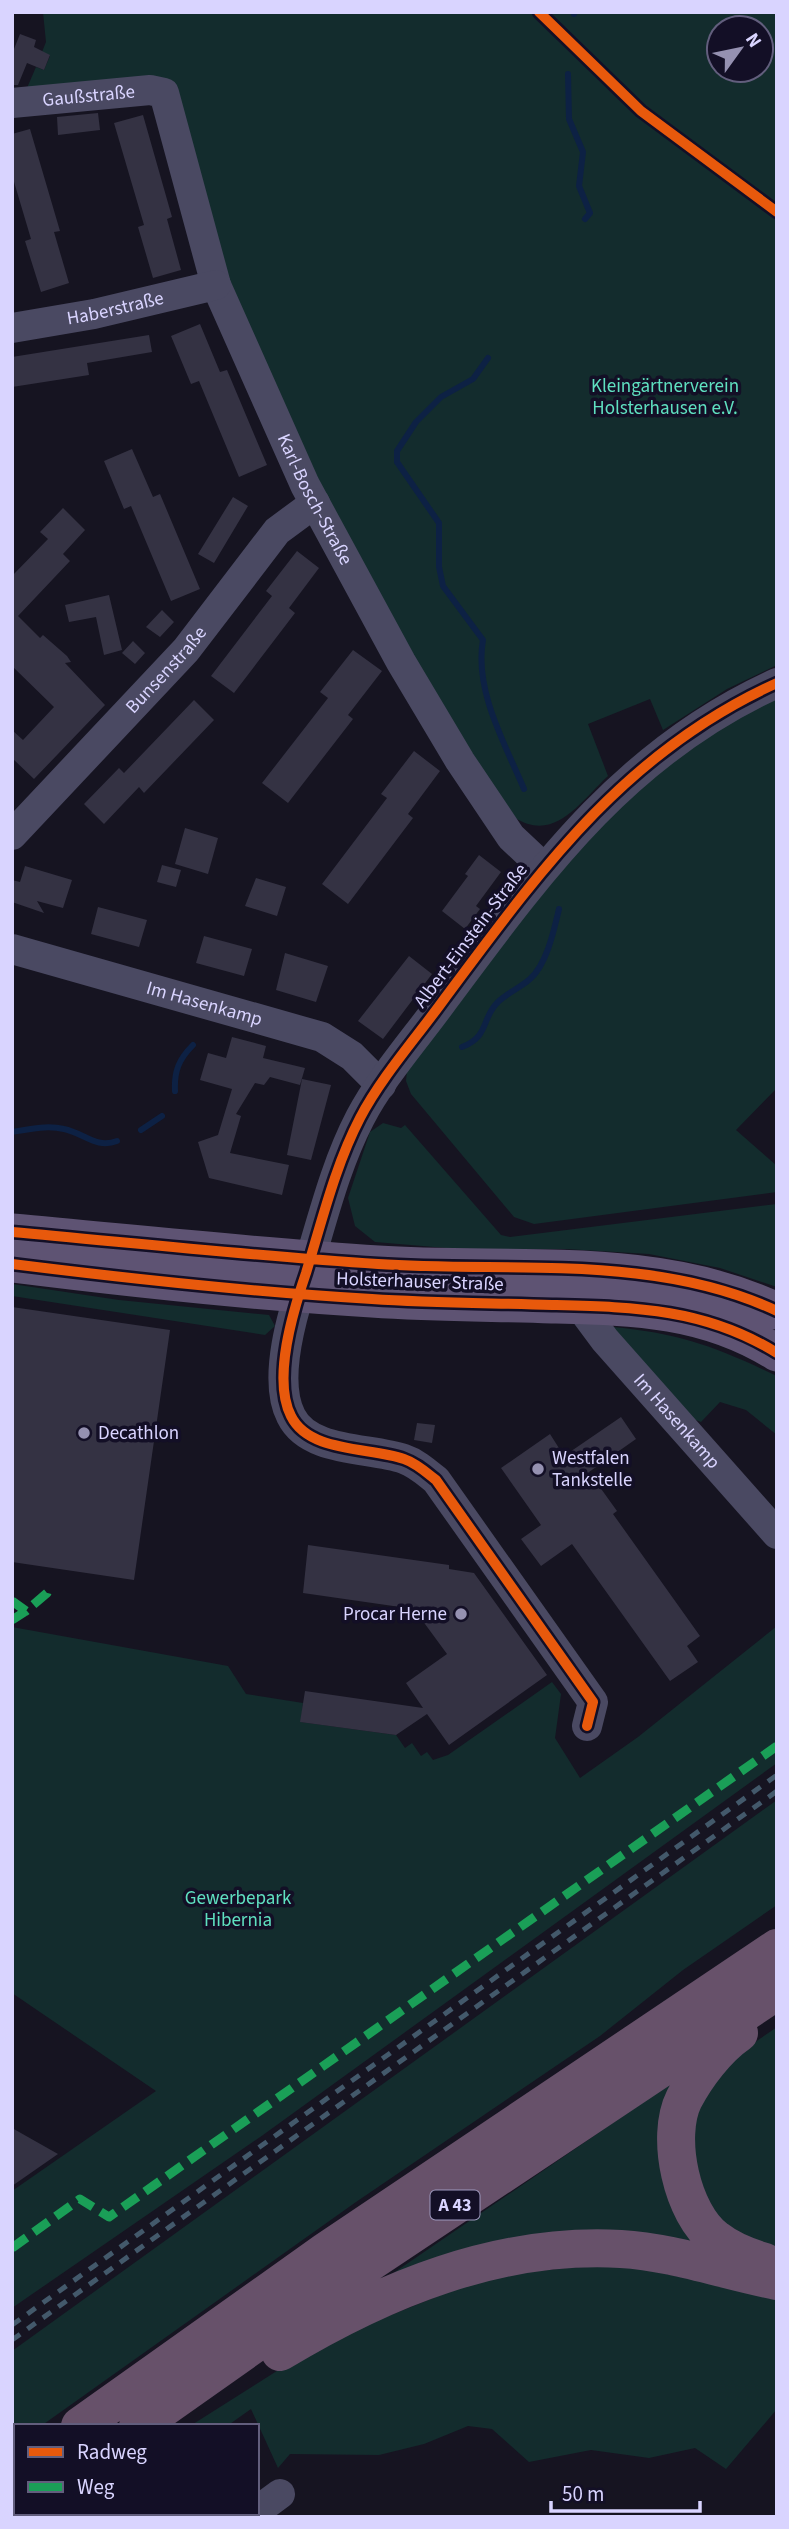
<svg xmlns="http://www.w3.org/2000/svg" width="789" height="2529" font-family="'Source Sans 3',sans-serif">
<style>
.green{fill:#132c2d;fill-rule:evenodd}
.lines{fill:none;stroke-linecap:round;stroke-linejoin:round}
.stream{stroke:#0d2144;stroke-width:6}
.building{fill:#343243}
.minor{stroke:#4a4962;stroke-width:30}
.major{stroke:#5e5373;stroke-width:37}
.highway{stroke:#67516a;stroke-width:38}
.rail{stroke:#43596b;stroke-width:5;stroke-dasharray:10 9;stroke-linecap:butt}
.quiet{stroke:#1a9f57;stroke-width:9;stroke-dasharray:18 9;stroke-linecap:butt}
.cycleway-casing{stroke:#130f26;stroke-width:15}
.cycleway{stroke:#e8590c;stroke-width:10}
.poi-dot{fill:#9591b1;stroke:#130f26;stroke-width:2.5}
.labels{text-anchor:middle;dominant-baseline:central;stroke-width:7;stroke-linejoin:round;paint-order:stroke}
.shield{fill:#130f26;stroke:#9e99be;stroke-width:2}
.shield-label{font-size:18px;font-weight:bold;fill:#d9d4ff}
.street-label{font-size:19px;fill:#d9d4ff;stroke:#130f26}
.park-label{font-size:19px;fill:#5fe0c0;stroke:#130f26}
.poi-label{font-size:19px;fill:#d9d4ff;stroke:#130f26;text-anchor:start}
</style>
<rect width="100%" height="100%" fill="#161421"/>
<path class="green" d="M43 12H777V665L727 689 663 730 650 699 588 724 608 776C580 802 554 844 514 817L509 822 368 586 256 354 212 231 173 92 27 88 36 67 44 70 50 56 42 52 46 42ZM719 28H761V70H719Z
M777 695V1088L736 1130 777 1166V1192L534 1224 514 1217 411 1094 406 1081 407 1071 569 855 679 753Z
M383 1123 401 1128 405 1125 501 1235 510 1237 777 1204V1287L720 1268 649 1254 566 1249H458L375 1242 355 1226 348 1198 370 1132Z
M12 1284 119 1300 269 1315 275 1326 265 1335 12 1296Z
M612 1327C680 1333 716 1347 777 1376V1435L746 1410 720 1402 701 1422 691 1418Z
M777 1626V1763L263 2135 12 2308V2191L156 2091 12 1993V1627L228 1666 246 1694 303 1703 301 1722 396 1735 405 1748 412 1743 421 1756 427 1752 433 1760 448 1755 552 1682 561 1694 555 1738 580 1778 638 1737Z
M777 1800V1905L683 1970 600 2036 356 2202 41 2426H16V2445L12 2447V2351Z
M777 2027V2254L714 2220 688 2146 705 2088 748 2047Z
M686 2073 691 2227 689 2255 370 2289Z
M628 2266 777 2297V2409L726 2469 695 2448 649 2458 591 2450 529 2462 492 2429 468 2426 424 2444 379 2455 290 2454 278 2468 251 2409 227 2426H190L321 2343 506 2269Z"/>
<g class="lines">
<path class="stream" d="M574 14V12
M568 74 569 119 583 152 579 186 590 213 585 219
M488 358 473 379 441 397 416 422 397 451V462L439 523V567L443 586 483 640C474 690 505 744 524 789
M462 1047C490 1036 481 1018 498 1002 507 993 520 988 530 979 547 964 554 930 559 909
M175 1091C174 1071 179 1059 193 1045
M141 1130 162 1116
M12 1132C29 1129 47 1125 64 1129 84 1133 96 1149 117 1141"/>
</g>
<path class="building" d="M20 34 36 40 34 47 50 55 44 70 27 63 18 85H12V54Z
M98 113 100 130 58 135 57 117Z
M143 115 172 217 167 219 181 270 153 278 138 227 144 225 114 123Z
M30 129 60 231 54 232 69 283 41 292 25 241 31 239 12 175V134Z
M200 324 220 372 227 370 267 465 239 477 199 381 191 384 171 336Z
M149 335 152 352 87 363 89 375 12 387V357Z
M132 449 153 497 160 494 200 589 171 601 131 506 124 509 104 461Z
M233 497 248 506 214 563 198 554Z
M63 508 85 530 63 554 70 561 18 616 40 638 43 635 67 656 71 662 65 663 105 705 34 779 12 758V730L23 740 54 707 12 666V576L48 539 40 532Z
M297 551 319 568 289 608 295 613 234 693 211 676 272 596 266 591Z
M109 595 122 650 104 655 96 617 69 622 65 605Z
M162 610 174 622 160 637 146 627Z
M133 641 145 653 135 664 122 653Z
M353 650 382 671 348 715 353 719 288 803 262 783 328 698 320 692Z
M194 700 214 720 144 793 139 787 104 824 84 804 119 768 124 773Z
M414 751 440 771 408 814 413 818 348 904 322 884 387 798 381 794Z
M185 828 218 838 208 874 175 864Z
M479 855 501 872 476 906 480 909 465 929 442 911 468 876 465 874Z
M162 865 181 870 176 887 157 882Z
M25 866 72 880 63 908 37 901 44 913 12 902V880L20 882Z
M256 878 286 887 277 916 245 906Z
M98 907 147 920 139 947 91 934Z
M204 936 252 949 244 976 196 963Z
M285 953 328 966 316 1002 276 990Z
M409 956 432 974 383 1039 358 1021Z
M232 1037 266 1046 263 1058 305 1068 300 1085 270 1077 264 1085 255 1083 236 1114 241 1116 230 1153 289 1165 282 1195 209 1178 198 1142 218 1135 232 1089 200 1080 208 1053 226 1058Z
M302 1079 331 1085 311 1160 287 1155Z
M12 1307 170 1330 134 1580 12 1562Z
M621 1417 636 1439 589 1472 617 1511 613 1514 700 1636 687 1646 698 1662 670 1681 572 1544 541 1566 521 1539 541 1525 501 1468 550 1434 564 1456Z
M417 1423 435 1425 432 1443 414 1440Z
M308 1545 449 1565V1569L474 1573 547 1675 449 1745 427 1714 396 1735 300 1722 305 1691 423 1708 406 1683 447 1654 414 1609 303 1593Z
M12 2128 58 2154 12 2186Z"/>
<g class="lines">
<g class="minor">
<path id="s1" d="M12 103 150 90 164 93 216 285 305 485 401 662 460 761 511 837 544 868"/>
<path id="s2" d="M12 328 94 314 216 285"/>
<path id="s3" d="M12 835 186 650 277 531 315 503"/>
<path id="s4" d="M12 949 322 1037 352 1056 381 1085"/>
<path id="s5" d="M579 1305 605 1340 777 1534"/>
<path d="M587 1726 593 1702 436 1480C426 1472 416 1463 404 1459 370 1447 309 1453 291 1416 272 1379 293 1311 306 1273 322 1221 335 1166 360 1118 382 1076 417 1037 445 998 541 869 626 751 777 683"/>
<path d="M257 2511 280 2494"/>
</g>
<path class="major" d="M12 1232C134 1243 256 1256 378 1264 510 1273 654 1253 777 1311
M12 1264C132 1279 251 1292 372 1299 432 1303 492 1303 552 1305 633 1307 705 1308 777 1353"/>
<path class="highway" d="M739 2033C717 2048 696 2076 684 2099 665 2137 682 2214 716 2239 730 2250 748 2257 765 2262
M280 2352C383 2290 498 2242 621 2249 673 2252 725 2271 777 2281
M80 2426 326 2251 777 1948
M138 2426 366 2265 777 1991
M12 2474 16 2472
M13 2517 18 2513"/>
<path class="rail" d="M12 2325 777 1775
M12 2340 777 1791"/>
<path class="quiet" d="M12 1601 26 1611 47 1593 49 1586
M12 1620 26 1611
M12 2248 80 2199 109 2217 777 1746"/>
<g class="cycleway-casing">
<path id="cycleway" d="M539 12 641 111 777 212
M12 1232C134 1243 256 1256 378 1264 510 1273 654 1253 777 1311
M12 1264C132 1279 251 1292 372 1299 432 1303 492 1303 552 1305 633 1307 705 1308 777 1353
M587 1726 593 1702 436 1480C426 1472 416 1463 404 1459 370 1447 309 1453 291 1416 272 1379 293 1311 306 1273 322 1221 335 1166 360 1118 382 1076 417 1037 445 998 541 869 626 751 777 683"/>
</g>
<use href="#cycleway" class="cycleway"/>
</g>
<g class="poi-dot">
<circle cx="84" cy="1433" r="7"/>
<circle cx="538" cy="1469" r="7"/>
<circle cx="461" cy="1614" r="7"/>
</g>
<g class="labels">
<rect class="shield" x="430.5" y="2190.5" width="49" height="29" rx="5"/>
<g class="shield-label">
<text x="455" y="2205">A 43</text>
</g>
<g class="street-label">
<text stroke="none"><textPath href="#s1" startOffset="77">Gaußstraße</textPath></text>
<text stroke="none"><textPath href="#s2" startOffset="105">Haberstraße</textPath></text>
<text stroke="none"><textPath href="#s1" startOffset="588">Karl-Bosch-Straße</textPath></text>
<text stroke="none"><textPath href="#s3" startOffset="226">Bunsenstraße</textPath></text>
<text transform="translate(471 936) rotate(-53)">Albert-Einstein-Straße</text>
<text stroke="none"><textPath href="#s4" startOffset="200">Im Hasenkamp</textPath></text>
<text transform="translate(420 1282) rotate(2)">Holsterhauser Straße</text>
<text stroke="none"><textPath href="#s5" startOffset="152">Im Hasenkamp</textPath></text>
</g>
<g class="park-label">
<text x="665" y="386">Kleingärtnerverein<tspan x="665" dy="22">Holsterhausen e.V.</tspan></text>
<text x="238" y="1898">Gewerbepark<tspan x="238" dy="22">Hibernia</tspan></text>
</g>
<g class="poi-label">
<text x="98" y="1433">Decathlon</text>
<text x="552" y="1458">Westfalen<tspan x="552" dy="22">Tankstelle</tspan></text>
<text x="447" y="1614" text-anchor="end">Procar Herne</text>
</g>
</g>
<rect width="789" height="2529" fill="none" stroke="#d9d4ff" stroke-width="28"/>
<rect x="14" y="2424" width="245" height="91" fill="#130f26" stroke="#625e7d" stroke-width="2"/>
<rect x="28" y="2447" width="35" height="10" fill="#e8590c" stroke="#625e7d" stroke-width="2"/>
<text x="77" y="2459" font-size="21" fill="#d9d4ff">Radweg</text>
<rect x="28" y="2482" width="35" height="10" fill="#1a9f57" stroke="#625e7d" stroke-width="2"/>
<text x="77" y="2494" font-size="21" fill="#d9d4ff">Weg</text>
<g transform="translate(740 49) rotate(57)"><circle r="33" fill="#130f26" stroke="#625e7d" stroke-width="2"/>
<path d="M0-5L12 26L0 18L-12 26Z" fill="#9591b1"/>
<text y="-10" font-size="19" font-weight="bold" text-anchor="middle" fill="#d9d4ff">N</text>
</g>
<path d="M551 2501v10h149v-10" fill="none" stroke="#d9d4ff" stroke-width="3.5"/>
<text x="562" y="2501" font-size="21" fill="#d9d4ff" stroke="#130f26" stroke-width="5" paint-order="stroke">50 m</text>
</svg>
